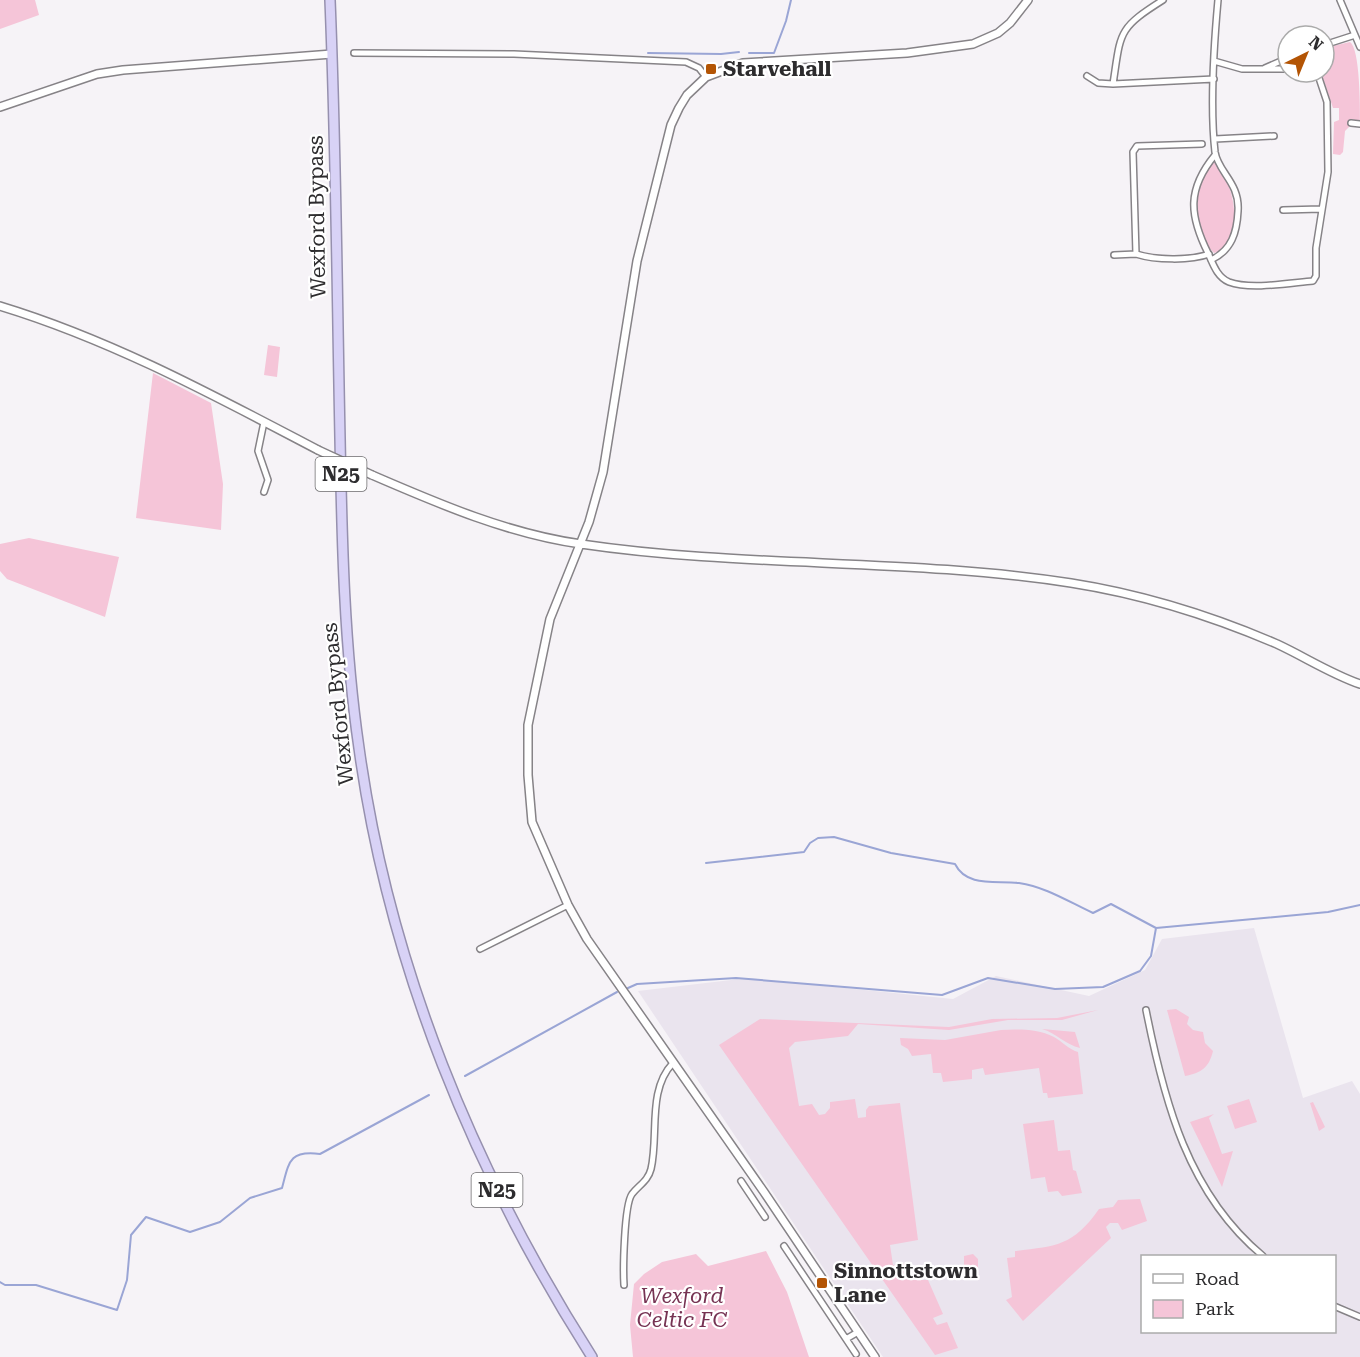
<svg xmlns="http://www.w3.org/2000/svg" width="1360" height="1357" font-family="'Roboto Serif',serif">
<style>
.built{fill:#eae4ee;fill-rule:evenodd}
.green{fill:#f5c5d8}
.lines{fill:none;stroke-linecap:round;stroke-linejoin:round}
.stream{stroke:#9aa5d5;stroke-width:2}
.minor-casing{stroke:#868387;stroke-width:8}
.tertiary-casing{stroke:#868387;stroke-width:10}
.trunk-casing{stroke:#9690ae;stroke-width:12}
.minor{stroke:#fff;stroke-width:5}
.tertiary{stroke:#fff;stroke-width:7}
.trunk{stroke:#d8d2f6;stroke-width:9}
.tertiary-bridge-casing{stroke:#868387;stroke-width:10;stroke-linecap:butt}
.tertiary-bridge{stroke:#fff;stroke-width:7}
.poi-dot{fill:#b35404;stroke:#fff;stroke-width:2}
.labels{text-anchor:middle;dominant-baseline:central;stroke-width:4.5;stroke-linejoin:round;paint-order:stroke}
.shield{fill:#fff;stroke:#6c6b6d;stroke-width:1.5}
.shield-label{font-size:20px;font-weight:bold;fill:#2d2c2e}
.poi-label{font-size:21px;font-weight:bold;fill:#2d2c2e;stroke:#fff;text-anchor:start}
.street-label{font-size:21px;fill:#2d2c2e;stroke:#fff}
.park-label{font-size:21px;font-style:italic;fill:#763353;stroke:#fff}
</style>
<rect width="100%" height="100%" fill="#f6f3f7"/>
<path class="built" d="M1254 928 1303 1098 1352 1081 1360 1094V1357H883L638 991 748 978 953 999 996 976 1089 996 1145 970 1162 939ZM1142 1256H1334V1332H1142Z"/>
<path class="green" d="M0 0H35L39 15 0 29Z
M1350 42C1360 49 1360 105 1360 122L1351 121 1350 126 1345 131 1343 152 1340 155 1333 154 1334 122 1339 120V108H1333L1321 72H1324V48Z
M1214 162C1236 179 1246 248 1214 253 1192 234 1188 180 1214 162Z
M268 345 280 347 277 377 264 375Z
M153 373 211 403 223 484 221 530 136 518Z
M29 538 119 557 105 617 7 579 0 571V544Z
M1176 1009 1189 1017 1187 1024 1193 1030 1203 1032 1205 1043 1213 1051C1209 1068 1201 1073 1185 1076L1167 1010Z
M1098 1010 1062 1020H1008L949 1030 858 1024 848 1036 795 1042 789 1048 799 1106 812 1104 819 1115 825 1114 830 1108V1102L855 1099 858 1118 866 1117V1110L869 1106 900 1103 918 1240 890 1245 893 1265 909 1263 912 1280H928L943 1314 933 1318 937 1325 947 1322 958 1348 935 1355 719 1045 760 1019 949 1027 992 1019 1057 1018Z
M1042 1029 1075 1032 1080 1048C1066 1045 1056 1033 1042 1029Z
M1001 1030C1019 1029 1038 1029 1054 1037 1063 1042 1068 1049 1078 1052L1083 1094 1048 1098 1047 1093H1043L1039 1068 985 1075 983 1068 972 1070V1079L943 1082 941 1073H933L931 1054 912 1056 908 1049 901 1045 900 1038 945 1040Z
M1249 1099 1257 1122 1235 1129 1227 1106Z
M1313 1102 1325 1127 1319 1131 1310 1103Z
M1214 1114 1209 1118 1222 1154 1233 1151 1222 1187 1190 1122Z
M1054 1120 1058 1151 1070 1150 1073 1170 1076 1171 1082 1193 1062 1196 1058 1191 1048 1192 1045 1177 1031 1179 1023 1124Z
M1140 1199 1147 1221 1122 1230 1118 1223H1110L1106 1227 1111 1238 1023 1321 1006 1300 1012 1297 1007 1258 1015 1257V1251C1057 1246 1073 1246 1099 1209L1113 1207 1118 1200Z
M766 1251 787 1292 809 1357H633L630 1325 634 1284 644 1274 662 1262 696 1254 708 1266Z
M973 1254 978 1259V1268L964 1272V1256Z"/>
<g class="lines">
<path class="stream" d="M648 53 721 54 739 52
M749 53H774L786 21 791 0
M706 863 804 852 810 843 818 838 834 837 891 853 955 864C967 888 997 880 1019 883 1046 887 1069 902 1093 913L1111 904 1156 928
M628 988 637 984 736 978 942 995 988 978 1055 989 1103 987 1140 971 1151 956 1156 928 1328 912 1360 905
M465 1076 617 992
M0 1282 5 1285H36L117 1310 127 1280 131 1235 146 1217 190 1232 220 1222 250 1198 282 1188C289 1162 289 1150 320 1154L429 1095"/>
<g class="minor-casing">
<path id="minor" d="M1340 0 1360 47
M1324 45 1355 35
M354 53 514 54 686 62 699 68 706 77
M1214 61 1242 69H1288
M1265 68 1288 58
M1087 76 1098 83 1113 84 1214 79
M1113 84C1121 32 1117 29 1163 0
M1351 123 1360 124
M1215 139 1274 136
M1215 155C1187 189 1189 215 1208 253 1213 264 1217 277 1229 282 1250 290 1290 283 1313 281L1316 276V248L1328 172 1327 102 1317 72
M1283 210 1321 209
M1136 254C1155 260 1190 261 1209 254
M1114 255 1136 254 1133 152 1137 146 1202 144
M1211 260C1232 250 1237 232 1238 211 1240 183 1218 172 1215 152 1210 108 1214 44 1218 0
M264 492 268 480 258 451 264 422
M480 949 568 905
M1146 1010C1164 1101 1188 1194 1263 1256
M741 1181 765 1217
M784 1246 846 1339 858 1332
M624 1285C623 1270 624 1205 632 1194 639 1185 648 1181 651 1169 659 1135 647 1090 673 1063
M1334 1306 1360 1317
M846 1339 856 1354"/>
</g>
<g class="tertiary-casing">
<path id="tertiary" d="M0 107 97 74 123 70 332 54
M0 306C112 340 215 396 318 450
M372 475C439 504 509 534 581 544 743 568 909 558 1071 583 1141 594 1212 616 1277 644 1305 657 1331 674 1360 684
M875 1357 764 1192 587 939 568 905 532 822 528 775V725L550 619 589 522 603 472 637 261 671 125 679 108 687 95 706 77 743 63 907 53 973 44 998 33 1010 23 1028 0"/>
</g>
<g class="trunk-casing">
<path id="trunk" d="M330 0C336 146 337 292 340 438 342 542 344 645 359 748 389 966 474 1172 592 1357"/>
</g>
<use href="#minor" class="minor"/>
<use href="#tertiary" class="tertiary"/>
<use href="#trunk" class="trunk"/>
<g class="tertiary-bridge-casing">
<path id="tertiary-bridge" d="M318 450 372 475"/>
</g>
<use href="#tertiary-bridge" class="tertiary-bridge"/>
</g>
<g class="poi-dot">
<rect x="705" y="63" width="12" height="12" rx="3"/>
<rect x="816" y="1277" width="12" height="12" rx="3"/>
</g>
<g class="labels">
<g class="shield">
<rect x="315.5" y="457" width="51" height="34" rx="4.5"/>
<rect x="471.5" y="1173" width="51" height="34" rx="4.5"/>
</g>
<g class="shield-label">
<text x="341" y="474">N25</text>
<text x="497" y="1190">N25</text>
</g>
<g class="poi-label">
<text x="723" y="69">Starvehall</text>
<text x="834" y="1271">Sinnottstown<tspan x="834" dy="24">Lane</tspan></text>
</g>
<g class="street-label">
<text transform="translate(317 217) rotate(-91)">Wexford Bypass</text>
<text transform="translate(338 704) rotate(-96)">Wexford Bypass</text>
</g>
<g class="park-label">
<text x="682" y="1296">Wexford<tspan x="682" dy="24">Celtic FC</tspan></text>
</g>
</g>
<rect x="1141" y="1255" width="195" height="78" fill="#ffffff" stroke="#ababab" stroke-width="1.5"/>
<rect x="1153" y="1274" width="30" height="9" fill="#ffffff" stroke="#ababab" stroke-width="1.5"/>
<text x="1195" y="1285" font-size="18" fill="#2d2c2e">Road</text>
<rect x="1153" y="1300" width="30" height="18" fill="#f5c5d8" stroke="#ababab" stroke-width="1.5"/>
<text x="1195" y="1315" font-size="18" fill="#2d2c2e">Park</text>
<g transform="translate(1306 54) rotate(43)"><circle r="28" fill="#ffffff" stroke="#ababab" stroke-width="1.5"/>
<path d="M0-4.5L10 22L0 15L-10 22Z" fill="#b35404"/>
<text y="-9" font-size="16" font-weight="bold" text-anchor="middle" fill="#2d2c2e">N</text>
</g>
</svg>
